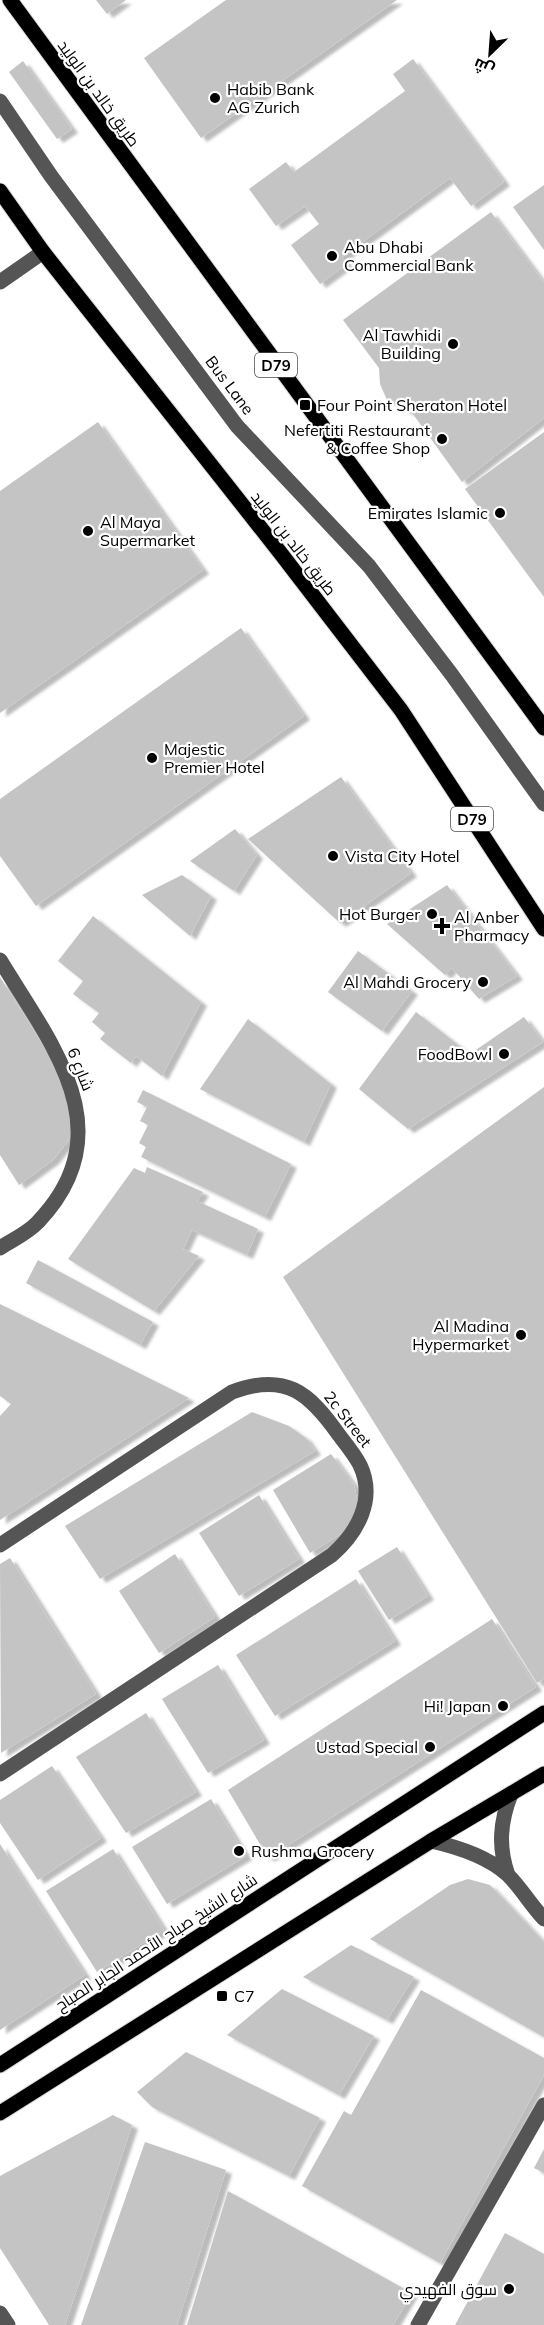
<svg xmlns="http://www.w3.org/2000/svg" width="544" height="2325" font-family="Mulish,Cairo,sans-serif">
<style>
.building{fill:#c4c4c4;filter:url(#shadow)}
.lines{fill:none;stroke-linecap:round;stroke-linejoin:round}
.major-casing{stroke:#dbdbdb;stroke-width:17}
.minor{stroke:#555;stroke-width:15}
.major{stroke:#000;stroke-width:15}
.poi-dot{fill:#000;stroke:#fff;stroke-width:2}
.labels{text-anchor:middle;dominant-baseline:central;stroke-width:4.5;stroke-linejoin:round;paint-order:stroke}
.shield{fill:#fff;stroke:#4c4c4c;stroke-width:1.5}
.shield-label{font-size:15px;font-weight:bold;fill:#000}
.poi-label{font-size:16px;fill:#000;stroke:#fff;text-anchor:end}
.street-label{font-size:16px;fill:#000;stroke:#fff}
</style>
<defs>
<filter id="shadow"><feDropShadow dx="6" dy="4" stdDeviation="1.5" flood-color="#0004"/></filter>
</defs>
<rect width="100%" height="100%" fill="#fff"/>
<path class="building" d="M96 0H126L107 14Z
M226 0H397L201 138 144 58Z
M413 59 504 182 471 206 450 178 342 257 347 264 320 284 291 245 319 224 305 206 276 226 249 189 286 162 294 172 405 91 393 74Z
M23 61 72 129 57 139 9 72Z
M544 185V250L513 207Z
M491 212 544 283V418L462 482 413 414 387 400 380 384 379 368 343 320Z
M98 422 203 570 0 713V491Z
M544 432V597L465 489Z
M241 628 304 716 36 906 0 856V799Z
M341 777 411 873 340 923 248 839Z
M235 829 257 855 234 891 190 861Z
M182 875 211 896 190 936 142 895Z
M447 885 517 976 479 999 452 968 445 975 387 924Z
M93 916 201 1002 162 1076 136 1056 131 1063 100 1039 105 1033 92 1022 99 1013 73 994 83 981 58 961Z
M358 951 412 991 382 1031 328 992Z
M0 977 72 1091 74 1122 68 1141 53 1160 19 1185 0 1155Z
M416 1012 470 1054 524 1017 543 1042 408 1129 359 1089Z
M248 1019 331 1084 304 1142 200 1089Z
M544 1087V1679L537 1683 283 1277Z
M143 1090 291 1164 265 1217 141 1157 146 1147 139 1143 148 1125 140 1121 147 1107 137 1102Z
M147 1167 203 1192 197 1201 258 1229 247 1255 192 1230 183 1249 199 1256 154 1311 68 1259 134 1168 145 1173Z
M38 1260 153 1322 140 1345 26 1283Z
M0 1304 189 1398 0 1520V1416L11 1404 0 1396Z
M252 1412 289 1426 306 1438 315 1451 100 1579 65 1526Z
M331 1454 354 1485 359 1507 347 1530 310 1553 273 1490Z
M259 1495 299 1559 239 1596 199 1533Z
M397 1547 428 1596 389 1620 358 1571Z
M175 1554 215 1617 159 1653 119 1591Z
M10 1558 96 1694 1 1753 0 1564Z
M356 1579 395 1641 275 1716 236 1655Z
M492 1619 536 1687 268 1858 228 1790Z
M218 1665 264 1740 208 1773 162 1699Z
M146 1713 196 1792 126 1833 76 1757Z
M52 1766 101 1838 38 1880 0 1823V1800Z
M211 1799 246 1856 167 1904 132 1847Z
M0 1844 85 1975 0 2030Z
M113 1849 164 1930 97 1972 46 1891Z
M468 1879 490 1885 544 1942V2037L370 1939 450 1885Z
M351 1945 414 1977 387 2020 303 1977Z
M282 1989 374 2036 339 2095 227 2035Z
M421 1990 544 2058V2075L440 2263 302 2186 344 2111 351 2115Z
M186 2052 320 2118 289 2176 152 2107 137 2092Z
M113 2115 132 2125 65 2325H49L0 2248V2176Z
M145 2142 226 2170 177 2325H81Z
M544 2149V2173L534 2168Z
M228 2191 412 2293 393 2325H187Z
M505 2233 544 2254V2325H455Z"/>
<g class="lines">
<g class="major-casing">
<path id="major" d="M10 0 544 728
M0 191 43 252 282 555 401 710 544 929
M0 2065 544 1713
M0 2113 431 1841 544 1774"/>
</g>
<path class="minor" d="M0 101 51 176 237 426 369 566 452 675 544 804
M0 282 43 252
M0 960C51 1044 125 1131 38 1222 28 1233 12 1240 0 1248
M0 1545 232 1392C285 1372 309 1392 339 1435 346 1444 355 1455 360 1465 376 1499 358 1532 332 1555L0 1774
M431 1841C458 1847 487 1856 508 1875 521 1888 531 1905 544 1919
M508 1875C498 1847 500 1822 511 1794
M0 2313 8 2325
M418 2325 544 2105"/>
<use href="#major" class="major"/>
</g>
<g class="poi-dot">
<circle cx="215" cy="98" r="6"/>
<circle cx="332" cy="256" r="6"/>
<circle cx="453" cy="344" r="6"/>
<rect x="299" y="399" width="12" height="12" rx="3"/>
<circle cx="442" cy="439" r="6"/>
<circle cx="500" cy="513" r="6"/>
<circle cx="88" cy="531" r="6"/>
<circle cx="152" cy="758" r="6"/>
<circle cx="333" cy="856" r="6"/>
<circle cx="432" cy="914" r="6"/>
<path d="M439 917h6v6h6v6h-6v6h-6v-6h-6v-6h6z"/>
<circle cx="483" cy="982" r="6"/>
<circle cx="504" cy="1054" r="6"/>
<circle cx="521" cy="1335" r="6"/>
<circle cx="503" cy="1706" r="6"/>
<circle cx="430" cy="1747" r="6"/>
<circle cx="239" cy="1851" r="6"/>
<rect x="216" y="1990" width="12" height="12" rx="3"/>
<circle cx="509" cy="2289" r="6"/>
</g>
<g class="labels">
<g class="shield">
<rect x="255" y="353" width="42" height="24" rx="4.5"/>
<rect x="451" y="807" width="42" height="24" rx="4.5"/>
</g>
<g class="shield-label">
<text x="276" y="365">D79</text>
<text x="472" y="819">D79</text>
</g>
<g class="poi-label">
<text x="227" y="89" text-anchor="start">Habib Bank<tspan x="227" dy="18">AG Zurich</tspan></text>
<text x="344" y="247" text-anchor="start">Abu Dhabi<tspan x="344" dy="18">Commercial Bank</tspan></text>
<text x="441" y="335">Al Tawhidi<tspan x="441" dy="18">Building</tspan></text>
<text x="317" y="405" text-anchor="start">Four Point Sheraton Hotel</text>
<text x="430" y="430">Nefertiti Restaurant<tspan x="430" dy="18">&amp; Coffee Shop</tspan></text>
<text x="488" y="513">Emirates Islamic</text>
<text x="100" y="522" text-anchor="start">Al Maya<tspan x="100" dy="18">Supermarket</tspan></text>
<text x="164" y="749" text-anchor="start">Majestic<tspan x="164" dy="18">Premier Hotel</tspan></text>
<text x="345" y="856" text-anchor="start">Vista City Hotel</text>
<text x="420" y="914">Hot Burger</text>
<text x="454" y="917" text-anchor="start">Al Anber<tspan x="454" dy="18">Pharmacy</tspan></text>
<text x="471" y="982">Al Mahdi Grocery</text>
<text x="492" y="1054">FoodBowl</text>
<text x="509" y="1326">Al Madina<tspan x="509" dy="18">Hypermarket</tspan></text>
<text x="491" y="1706">Hi! Japan</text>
<text x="418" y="1747">Ustad Special</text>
<text x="251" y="1851" text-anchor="start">Rushma Grocery</text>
<text x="234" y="1996" text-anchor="start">C7</text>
<text x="497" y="2289">سوق الفهيدي</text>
</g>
<g class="street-label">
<text transform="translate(99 93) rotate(54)">طريق خالد بن الوليد</text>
<text transform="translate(230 385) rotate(53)">Bus Lane</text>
<text transform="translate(294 543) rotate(52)">طريق خالد بن الوليد</text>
<text transform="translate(81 1069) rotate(68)">شارع 6</text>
<text transform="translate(348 1419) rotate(52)">2c Street</text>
<text transform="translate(156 1942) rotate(-33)">شارع الشيخ صباح الأحمد الجابر الصباح</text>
</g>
</g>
<g transform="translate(490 54) rotate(205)" stroke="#ffffff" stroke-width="4.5" paint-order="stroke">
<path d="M0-4.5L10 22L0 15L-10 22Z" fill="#000000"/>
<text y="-9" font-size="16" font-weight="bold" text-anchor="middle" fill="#000000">ش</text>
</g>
</svg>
